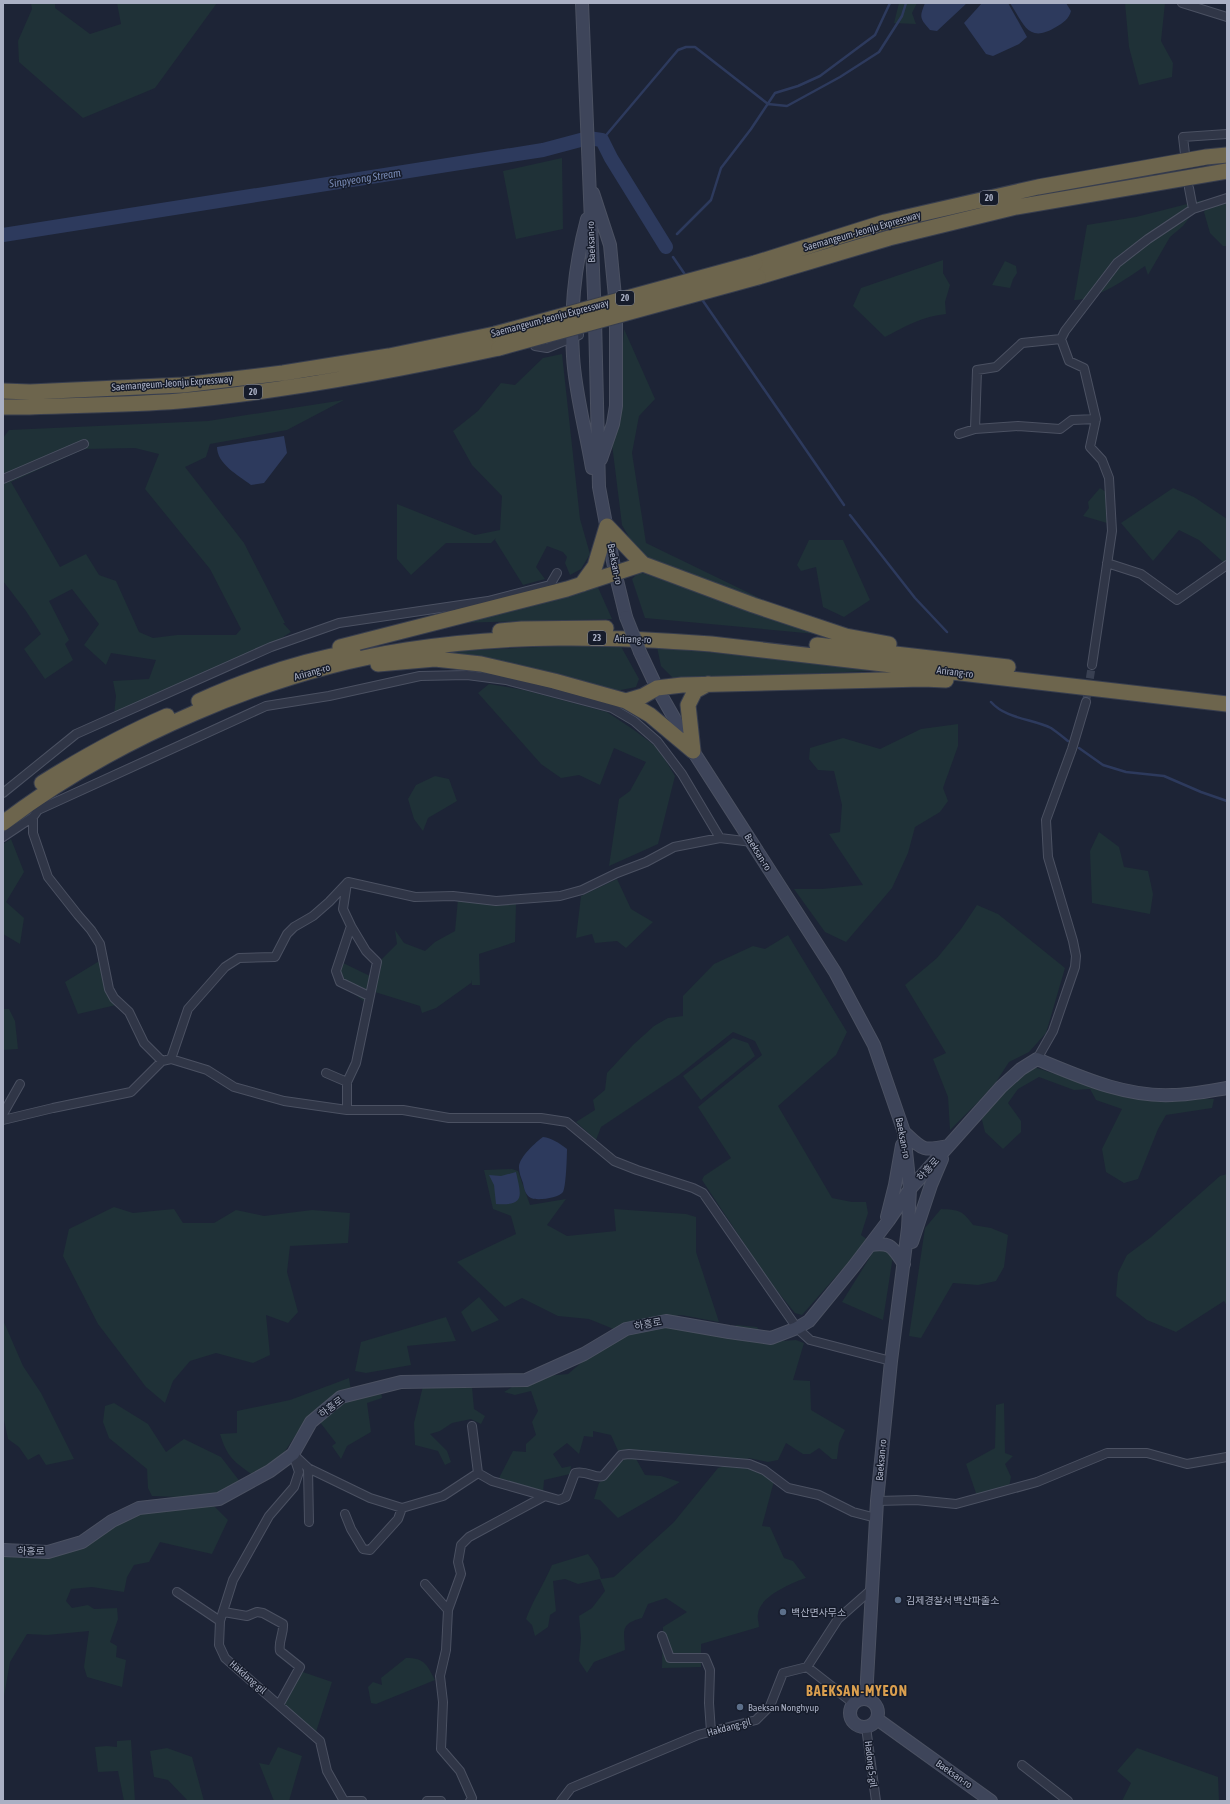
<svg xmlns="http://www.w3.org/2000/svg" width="1230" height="1804" font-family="'Asap Condensed','Noto Sans KR',sans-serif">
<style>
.green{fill:#1f3137;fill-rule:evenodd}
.water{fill:#2d3a5d}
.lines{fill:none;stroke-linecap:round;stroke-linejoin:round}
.stream{stroke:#2d3a5d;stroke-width:2.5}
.river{stroke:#2d3a5d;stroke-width:14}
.street-tunnel{stroke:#394052;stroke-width:8;stroke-dasharray:8 4;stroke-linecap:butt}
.street-casing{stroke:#4b5162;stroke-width:10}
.secondary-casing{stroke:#4b5162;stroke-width:14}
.highway-casing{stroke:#383e4e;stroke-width:17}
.street{stroke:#303647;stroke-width:8}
.secondary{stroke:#3e455a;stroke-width:12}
.highway{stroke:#6d654d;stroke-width:15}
.secondary-bridge-casing{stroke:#4b5162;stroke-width:14;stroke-linecap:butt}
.highway-bridge-casing{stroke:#383e4e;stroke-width:17;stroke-linecap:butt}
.secondary-bridge{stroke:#3e455a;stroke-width:12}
.highway-bridge{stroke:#6d654d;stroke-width:15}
.service-dot{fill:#5c6f8a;stroke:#161c2b;stroke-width:1.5}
.labels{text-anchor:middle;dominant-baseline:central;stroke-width:3;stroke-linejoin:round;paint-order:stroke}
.shield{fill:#161c2b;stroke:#7e8496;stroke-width:1}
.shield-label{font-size:9px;font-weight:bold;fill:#aab0c4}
.street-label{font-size:10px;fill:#aab0c4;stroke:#161c2b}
.poi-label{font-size:10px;fill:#aab0c4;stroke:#161c2b;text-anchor:start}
.water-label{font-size:11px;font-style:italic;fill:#7789b4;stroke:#161c2b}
.district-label{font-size:14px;font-weight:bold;letter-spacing:1px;fill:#da9f4f;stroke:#161c2b}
</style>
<rect width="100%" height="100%" fill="#1d2436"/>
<path class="green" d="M31 3H55V8L90 34 121 24 117 3H217L155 88 83 118 19 62 18 41 32 9Z
M899 3H917L912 13 916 24 894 23Z
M1125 3H1165L1161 41 1173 63 1172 77 1139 85 1129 47Z
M562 158 563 229 516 239 503 171Z
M1203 200 1183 226 1170 237 1148 275 1145 266C1128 278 1094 301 1074 300L1087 225 1136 217Z
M1227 201V246H1223L1210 233 1204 212 1207 208Z
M943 260V273L950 285 945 302 946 314C923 316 904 327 885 337L853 306 861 288Z
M1005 261 1016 266 1017 273 1013 279 1010 288 992 285Z
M624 329 655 399 639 416 632 453 646 543 772 604 648 561 630 539 622 525 612 444 621 372Z
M562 354 580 519 590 554 581 569 570 575 565 563 567 557 563 552 547 546 536 567 545 579 523 585 495 540 496 538 491 543H446L411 575 397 559V504L475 535 500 530 502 496 472 465 453 431 478 411 501 383 515 385 543 358Z
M344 400 287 430 210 444 206 457 185 467 244 543 285 623H283L291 632 269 646 114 715 116 696 113 681 149 679 156 660 111 653 106 665 84 645 99 624 72 589 49 601 69 640 65 644 73 660 45 679 24 649 41 634 26 611 3 581V438L9 430 208 421ZM135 448 159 454 145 489 210 569 241 629 236 635H177L153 638 139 632 116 581 99 575 86 554 60 567 11 482 84 449Z
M1100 488 1106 492 1107 523 1083 516 1089 508 1088 502Z
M1173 488 1194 497 1227 519V561L1223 562 1199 540 1179 530 1153 561 1121 523Z
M809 540H843L870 600 844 617 823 607 816 567 801 571 797 565Z
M639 572 827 635 645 618 632 579Z
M596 583 612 619 454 623Z
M619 643 639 679 636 687 616 691 438 652Z
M657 647 888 670 675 680 661 666Z
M489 684 524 690 607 712 634 730 658 748 675 776 658 844 609 866 619 799 630 791 646 762 614 748 600 785 579 775 561 778 541 764 478 693Z
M958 724V746L943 788 948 801 940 812 915 827 908 853 892 888 846 942 825 932 794 889H822L863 885 829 834 840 832 842 805 834 771 818 770 809 759 810 748 843 738 880 749 921 729Z
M435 776 449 779 457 801 428 818 423 831 414 819 408 799 416 785Z
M1099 832 1119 847 1124 867 1148 871 1153 894 1150 914 1092 903 1090 851Z
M11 839 24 872 6 902 24 918 20 944 3 934V844Z
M617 879 631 909 653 922 626 948 617 941 595 943 592 934 576 938 581 896Z
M458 899 516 904 515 942 479 954 480 985H472L471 980V983L436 1008 422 1013 420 1006 375 992 363 1001 333 975 339 961 370 976 380 971 381 960 397 944 395 930 404 943 425 951 435 942 455 931Z
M977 905 998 914 1065 968 1046 1033 1029 1052 1009 1062 996 1082 980 1100 950 1130 948 1097 933 1059 946 1053 905 985 937 958 961 929Z
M788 935 847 1032 836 1055 778 1106 832 1198 852 1202H866L868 1213 861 1235 868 1240 802 1315 795 1313 769 1281 702 1180 704 1176 731 1158 698 1107 762 1055 755 1041 733 1032 679 1075 601 1127 596 1140 576 1122 595 1110 593 1100 605 1090 607 1073 633 1045 654 1026 668 1018 683 1016V996L714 964 753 946 765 949Z
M101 960 104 987 116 1005 78 1014 65 982Z
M3 1009H9L15 1021 18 1049 3 1050Z
M733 1038 748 1043 755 1056 701 1100 683 1076Z
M1031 1066 1124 1097 1168 1101 1190 1098 1214 1099 1212 1108 1166 1115 1158 1129 1138 1179 1124 1183 1106 1172 1102 1149 1122 1109 1096 1100 1090 1089 1074 1090 1039 1077 1018 1089 1008 1103 1021 1121V1132L1003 1149 985 1132 981 1116 1005 1089Z
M512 1169 518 1171 530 1205 566 1199 547 1225 567 1236 616 1231 614 1209 686 1214 696 1217V1252L719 1322 681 1315 629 1324 616 1330 589 1319 558 1316 522 1298 505 1307 457 1262 516 1234 511 1216 493 1209 484 1170Z
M1227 1174V1306L1224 1301 1176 1332 1147 1320 1116 1296 1118 1273 1127 1255 1150 1238 1220 1176Z
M114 1207 133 1213 174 1209 183 1223H214L236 1210 264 1216 312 1210 350 1213 348 1243 290 1246 287 1272 298 1312 288 1323 266 1315 270 1355 253 1363 216 1353 190 1361 173 1381 165 1403 146 1387 98 1324 63 1256 69 1229Z
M941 1209C959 1210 962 1210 973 1225L991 1228 1008 1235 1004 1267 996 1281 978 1285 953 1283 921 1338 909 1336 925 1228Z
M883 1248 893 1256 883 1320 842 1302 875 1249Z
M479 1297 499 1320 472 1332 461 1312Z
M446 1317 456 1341 407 1346 411 1365 366 1373 355 1371 361 1342Z
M3 1320 23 1366 41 1393 74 1459 46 1465 39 1454 28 1460 19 1447 8 1439 3 1415Z
M736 1325 757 1327 767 1342 796 1340 804 1343 793 1380 810 1381 811 1410 845 1430 839 1443 837 1459H832L819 1448 810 1454H803L786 1443 778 1460 768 1462 749 1458 746 1460 658 1452 631 1450 619 1453 611 1435 593 1431V1437L584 1436 579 1454 567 1443 553 1454 562 1468 571 1466 570 1474 544 1480 543 1493 499 1478 513 1451 526 1452V1444L536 1435 532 1422 538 1411 531 1391 515 1395 504 1392 512 1387 545 1376 568 1374 588 1357 636 1330 669 1327 730 1338Z
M349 1378 351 1391 306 1420 281 1457 253 1475C234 1462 227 1457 220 1434L237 1433V1411L290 1400Z
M423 1386 472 1387 474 1409 485 1416 481 1424 471 1419 452 1423 440 1431 430 1434 447 1451 451 1462 445 1465 438 1451 415 1445 414 1423Z
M381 1390 382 1398 367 1403 371 1432 347 1446 341 1459 332 1446 336 1443 319 1421 344 1399Z
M114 1403 148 1424 166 1452 184 1439 221 1457 241 1483 203 1498 152 1496 148 1488 147 1469 109 1438 103 1422 105 1406Z
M1004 1403 1005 1453 1013 1456 1005 1464 1011 1477 1009 1487 977 1496 966 1464 995 1448 996 1405Z
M635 1457 645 1475 661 1476 680 1482 618 1518 600 1500 594 1499 599 1483 625 1458Z
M731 1464 750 1467 774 1481 762 1526 770 1527 784 1558 793 1561 806 1578C791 1583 759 1597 758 1614 757 1618 759 1623 759 1627L701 1644V1667L662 1668 663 1627 687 1612 666 1598 648 1604 642 1618C620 1624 624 1630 625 1650L594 1662 587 1673 579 1661 581 1638 579 1616 592 1608 605 1591 600 1579 578 1584 565 1579 553 1581 556 1611 550 1615 548 1627 535 1636 532 1625 526 1619C533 1600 544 1584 552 1565L588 1554 598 1568 601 1579 614 1577 674 1522 718 1468Z
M213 1505 228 1520 212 1554 160 1542 149 1562 134 1565 127 1577 124 1592 92 1587 71 1589 66 1601 72 1608 88 1605 94 1609 117 1608 118 1619 110 1642 117 1646 116 1657 126 1660 122 1687 87 1677 84 1667 89 1631 47 1635 27 1634 10 1662 3 1702V1554L23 1557 73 1549 101 1537 118 1523 144 1513Z
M406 1658C425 1658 427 1665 435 1680L376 1704 371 1703 368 1687 373 1682 382 1685 381 1678Z
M300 1671 332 1682 316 1732 283 1704Z
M131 1740 135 1801H124L118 1771 98 1772 95 1747 107 1746 117 1747V1741Z
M278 1747 302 1756 289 1801H274L259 1763 269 1765Z
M167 1748 192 1757 204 1801H188L168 1780 154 1777 150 1751Z
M1137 1748 1218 1777 1219 1801H1122L1131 1783 1117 1771Z"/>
<path class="water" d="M925 3H967L937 31 930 30C920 18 919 18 925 3Z
M982 3H1008L1027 37 1019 44 993 56 986 54 964 23Z
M1010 3H1066L1071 11C1069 19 1063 23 1056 27 1028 44 1024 24 1010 3Z
M284 436 287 453 264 483 251 485C238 475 217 464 217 447Z
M543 1137C552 1138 559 1143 567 1149 567 1156 566 1187 563 1192 559 1198 537 1201 531 1198 525 1195 524 1188 523 1183 521 1178 519 1172 519 1168 518 1158 536 1142 543 1137Z
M516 1172C521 1195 526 1206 496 1204L494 1185 489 1175 501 1176Z"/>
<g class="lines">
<path class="stream" d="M602 140 678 50 686 47H695L768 104 787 106 840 77 879 52 902 16 906 3
M677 234 711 200 721 168 751 129 775 93 798 86 820 76 875 35 890 3
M665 245 668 242
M673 257 686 276
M701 298 844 505
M850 515 915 598 947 632
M991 702C1006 719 1033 719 1051 728 1057 732 1063 737 1068 741
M1079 748 1103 765 1126 772 1164 776 1201 792 1227 801"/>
<path class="river" d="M3 235 543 150 588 138 602 140 611 158 666 247"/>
<path class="street-tunnel" d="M1086 702 1092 665"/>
<g class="street-casing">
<path id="street" d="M1182 3 1227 17
M1185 154 1183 137 1227 134
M1193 209 1227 198
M535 346 547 348 579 335
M975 429 977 370 996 367 1022 343 1061 339
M959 434 975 429 1018 426 1060 429 1072 420 1096 419
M3 479 84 444
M1107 563 1141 574 1177 600 1227 565
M1092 665 1112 531 1109 478 1102 460 1090 447 1096 419 1084 368 1069 361 1061 339 1065 331 1117 263 1148 239 1193 209 1189 188
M3 793 76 734 271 647 339 623 488 601 550 585 557 573
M33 817V833L48 877 78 915 91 930 100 944 109 989 114 998 129 1012 144 1043 162 1061
M3 837 33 817 38 810 266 706 329 696 420 676 467 675 506 680 612 708 634 721 657 741 682 774 720 838
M347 883 343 909 351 926 336 971 340 982 369 996
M171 1059 188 1009 225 967 239 958 275 957 287 934 294 927 313 916 329 902 348 882 415 897 453 896 496 901 560 896 582 890 617 873 646 862 674 847 720 838 752 842
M1037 1059 1053 1031 1075 967 1076 956 1073 941 1048 857 1046 820 1072 749 1086 702
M326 1073 347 1082
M347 1110V1082L356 1063 377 962 366 951 351 926
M3 1114 20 1084
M3 1120 53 1108 131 1092 162 1061 171 1059 207 1070 234 1087 284 1101 347 1110H403L449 1118H541L567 1122 614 1161 637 1170 693 1188 703 1193 797 1328 810 1340 891 1361
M472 1426 478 1473
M293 1454 308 1468 370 1498 402 1508 443 1496 478 1473 492 1481 559 1500 566 1497 575 1473C587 1470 595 1479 603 1476L621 1455 629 1454 749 1464 764 1470 788 1488 819 1495 853 1512 876 1518
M294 1457 299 1472 294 1487 269 1516 233 1580 220 1621 219 1645 225 1658 320 1741 327 1771 344 1801
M308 1468 309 1522
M877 1501 916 1500 956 1504 1037 1482 1107 1453H1147L1187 1464 1227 1457
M345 1514 351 1529 363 1549 370 1550 398 1519 402 1508
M425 1584 448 1610
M177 1592 220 1621
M224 1612 247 1616 257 1612 263 1613 283 1624C284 1634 278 1641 280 1651L300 1667 279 1705
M662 1636 670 1658H705L710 1670 709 1703 711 1732
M807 1667 853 1703
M866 1727 876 1801
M1022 1765 1068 1801
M349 1801H362
M427 1801H441
M470 1801 472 1798 460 1771 441 1749 443 1702 440 1676 446 1650 448 1610 461 1574 458 1562 461 1545 469 1537 543 1497
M561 1801 571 1788 698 1735 756 1720 770 1706 783 1673 807 1667 838 1619 872 1589"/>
</g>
<g class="secondary-casing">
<path id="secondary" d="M582 3 595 319 599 487 615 572 626 617
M593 193 610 245 616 307V406L613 424 601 459
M587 219C575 264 570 309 573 356 575 393 586 431 592 468
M640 652 657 688 693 751 835 972 874 1045 904 1132 910 1189 908 1228 891 1361 877 1501 866 1698
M904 1132C923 1150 922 1151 948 1146
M887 1217 895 1185 902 1145
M912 1242 931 1185 942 1159
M870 1245C892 1242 892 1247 904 1264
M3 1550 48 1552 82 1542 112 1521 139 1508 219 1499 270 1471 293 1454 311 1422 341 1397 401 1382 526 1380 584 1354 626 1329 666 1321 729 1332 771 1338 797 1328 809 1321 854 1266 889 1220 910 1189 1001 1087 1021 1069 1037 1059C1081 1077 1124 1097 1172 1095 1190 1095 1209 1091 1227 1088
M850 1713a14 14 0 1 1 28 0a14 14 0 1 1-28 0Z
M877 1719 991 1801"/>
</g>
<g class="highway-casing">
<path id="highway" d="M755 263 885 222 1038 187 1206 157 1227 155
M758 277 889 238 1016 207 1227 171
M3 391 30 392 183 385 283 373 389 356 495 334
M3 407H25C76 405 128 405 179 401 287 391 393 371 499 348
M582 584 595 566 607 526 643 564
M500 631 522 629 606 628
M817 645 1008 667
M340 647 567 589 643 564 753 605 846 636 889 644
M378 664 435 659 481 664 554 681 626 701 643 696 657 688 682 685 923 679 946 680
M199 701C248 679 301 661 353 652
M626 701 650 715 693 751
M693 751 688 705 695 691 708 684
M42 783C82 758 123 735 167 716
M3 823C113 739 270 671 407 650 507 634 610 636 711 644L1227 704"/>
</g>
<use href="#street" class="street"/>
<use href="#secondary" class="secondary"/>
<use href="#highway" class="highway"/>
<g class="secondary-bridge-casing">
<path id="secondary-bridge" d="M626 617 640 652"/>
</g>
<g class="highway-bridge-casing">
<path id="highway-bridge" d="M495 334 755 263
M499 348 758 277"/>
</g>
<use href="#secondary-bridge" class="secondary-bridge"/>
<use href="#highway-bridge" class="highway-bridge"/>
</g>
<g class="service-dot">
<circle cx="898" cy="1600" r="4"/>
<circle cx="783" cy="1612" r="4"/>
<circle cx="740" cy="1707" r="4"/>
</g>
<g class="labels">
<g class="shield">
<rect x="980" y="191" width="18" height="14" rx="3"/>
<rect x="616" y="291" width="18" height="14" rx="3"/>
<rect x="244" y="385" width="18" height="14" rx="3"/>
<rect x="588" y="631" width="18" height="14" rx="3"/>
</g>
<g class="shield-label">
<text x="989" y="198">20</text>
<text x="625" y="298">20</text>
<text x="253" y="392">20</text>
<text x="597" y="638">23</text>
</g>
<g class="street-label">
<text transform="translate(862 231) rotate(-16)">Saemangeum-Jeonju Expressway</text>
<text transform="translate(591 242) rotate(-92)">Baeksan-ro</text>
<text transform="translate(550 318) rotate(-15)">Saemangeum-Jeonju Expressway</text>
<text transform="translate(172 383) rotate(-4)">Saemangeum-Jeonju Expressway</text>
<text transform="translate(615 564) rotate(79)">Baeksan-ro</text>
<text transform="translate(633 639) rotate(2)">Arirang-ro</text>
<text transform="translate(312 672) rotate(-16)">Arirang-ro</text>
<text transform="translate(955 672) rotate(7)">Arirang-ro</text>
<text transform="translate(758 852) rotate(58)">Baeksan-ro</text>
<text transform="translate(903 1138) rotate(79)">Baeksan-ro</text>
<text transform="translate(928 1169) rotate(-48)">하흥로</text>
<text transform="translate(648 1324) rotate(-11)">하흥로</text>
<text transform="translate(331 1407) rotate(-37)">하흥로</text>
<text transform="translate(881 1460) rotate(-85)">Baeksan-ro</text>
<text transform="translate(31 1551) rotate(1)">하흥로</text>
<text transform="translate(248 1677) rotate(41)">Hakdang-gil</text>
<text transform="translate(729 1727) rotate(-15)">Hakdang-gil</text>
<text transform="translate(871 1764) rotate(83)">Hadong 5-gil</text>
<text transform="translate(954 1774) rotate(35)">Baeksan-ro</text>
</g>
<g class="poi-label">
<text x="906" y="1600">김제경찰서 백산파출소</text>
<text x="791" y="1612">백산면사무소</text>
<text x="748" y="1707">Baeksan Nonghyup</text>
</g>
<g class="water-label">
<text transform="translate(365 178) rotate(-9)">Sinpyeong Stream</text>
</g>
<g class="district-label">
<text x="857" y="1691">BAEKSAN-MYEON</text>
</g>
</g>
<rect width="1230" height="1804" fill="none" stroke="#aab0c4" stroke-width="8"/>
</svg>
